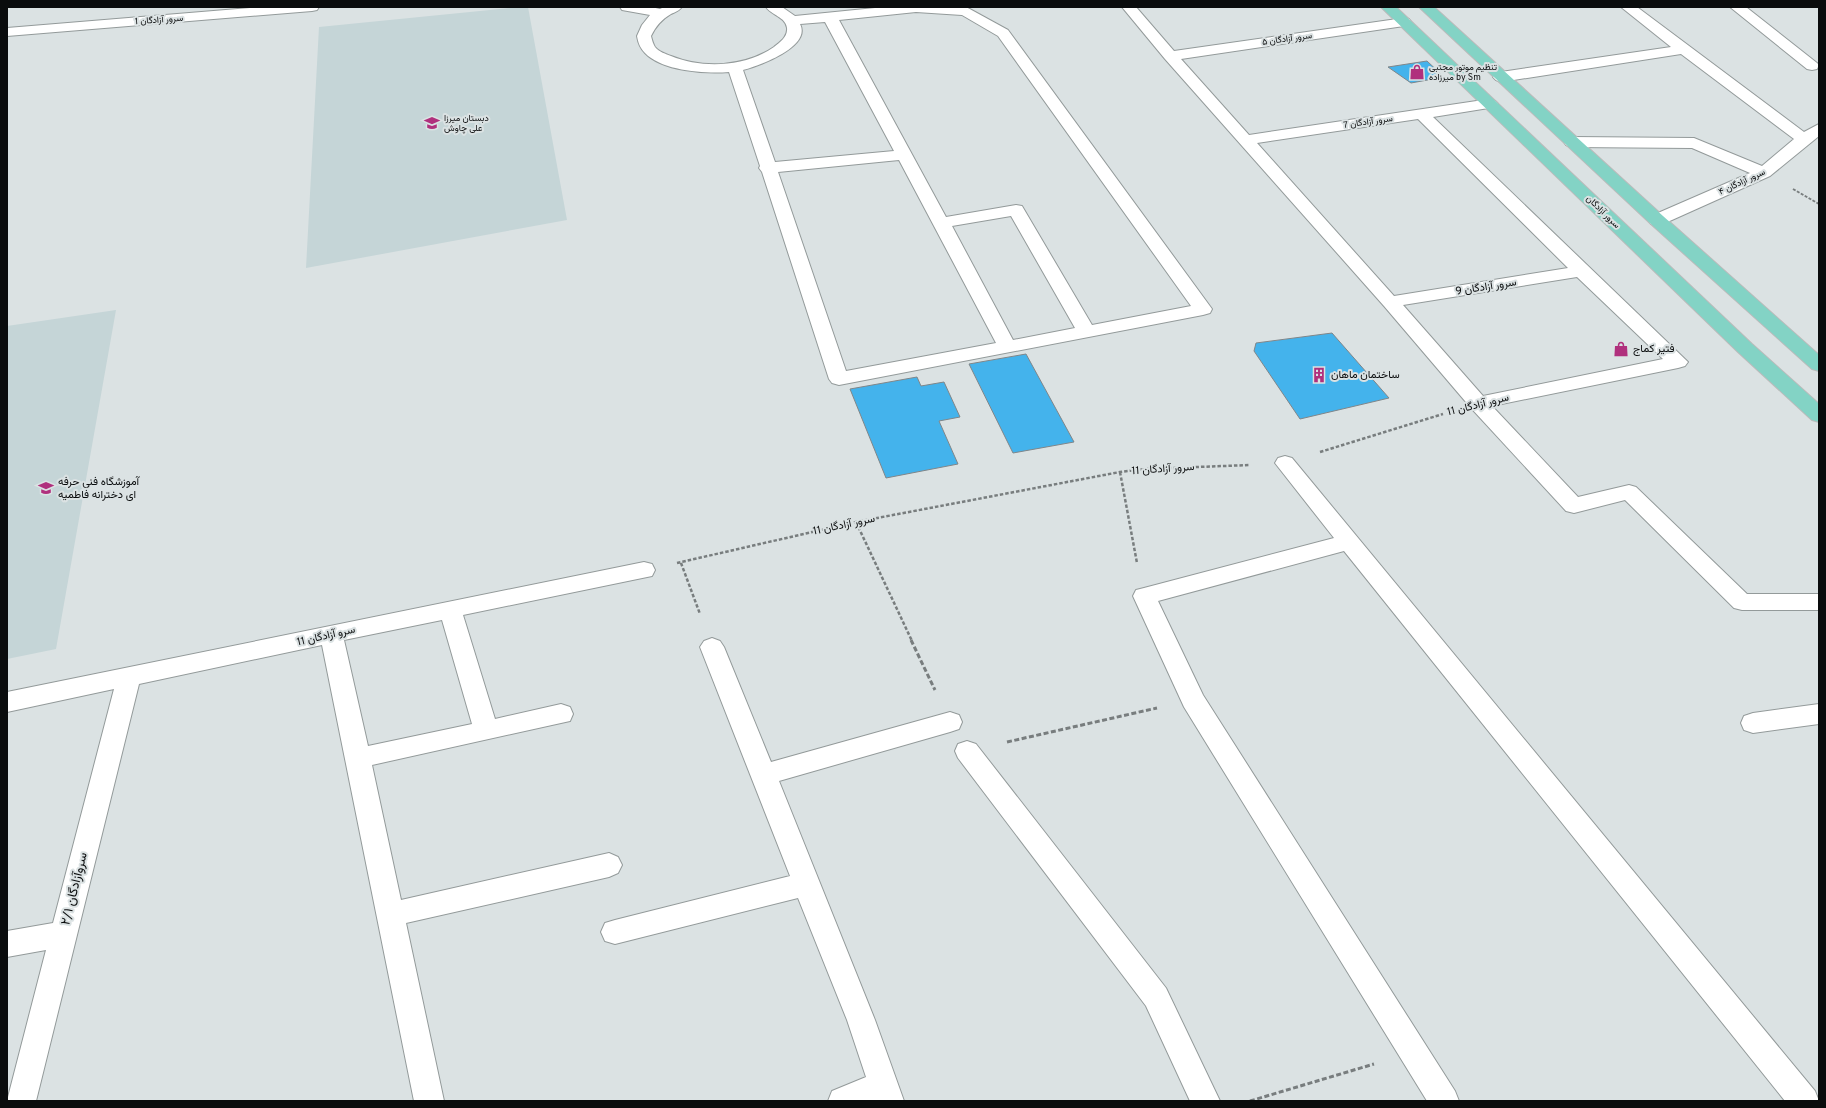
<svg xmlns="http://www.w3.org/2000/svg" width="1826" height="1108" font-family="Overpass,Vazirmatn,sans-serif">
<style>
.built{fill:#c5d5d7}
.building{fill:#44b3ec;stroke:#808689}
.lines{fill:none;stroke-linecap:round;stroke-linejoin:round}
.minor-casing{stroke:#939a9a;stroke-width:2}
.major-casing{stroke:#babbbb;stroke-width:2}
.path-far2{stroke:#787d7e;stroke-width:2;stroke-dasharray:3 1.5;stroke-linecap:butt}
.path-far1{stroke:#787d7e;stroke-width:2.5;stroke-dasharray:3.5 2;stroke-linecap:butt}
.path{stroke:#787d7e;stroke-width:3;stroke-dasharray:5 2.5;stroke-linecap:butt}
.minor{fill:#fff;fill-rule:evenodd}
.major{fill:#83d3c5;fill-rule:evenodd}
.labels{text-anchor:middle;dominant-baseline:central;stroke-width:4;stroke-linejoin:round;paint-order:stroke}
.far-street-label{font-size:9px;fill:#0a0c0d;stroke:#dbe2e3}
.far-poi-label{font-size:9px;fill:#0a0c0d;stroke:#dbe2e3;text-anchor:start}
.street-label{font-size:11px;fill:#0a0c0d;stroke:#dbe2e3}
.poi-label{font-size:11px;fill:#0a0c0d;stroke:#dbe2e3;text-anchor:start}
.near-street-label{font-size:13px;fill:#0a0c0d;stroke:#dbe2e3}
</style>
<rect width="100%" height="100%" fill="#dbe2e3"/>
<path class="built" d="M521 7H528L567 220 306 268 319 27Z
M116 310 56 649 7 659V326Z"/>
<path class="building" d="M1427 61 1444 77 1411 83 1388 67Z
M1332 333 1389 398 1300 419 1254 351 1256 343Z
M1026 354 1074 442 1013 453 969 364Z
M917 377 921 386 944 382 960 417 939 421 958 464 886 478 850 389Z"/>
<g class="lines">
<g class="minor-casing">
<path id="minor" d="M261 7H319L317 10 312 11 7 36V28Z
M620 7H651L660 9 664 7H682C679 11 675 12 671 14 661 20 656 26 651 36 652 40 653 44 655 47 659 52 666 54 671 56 703 69 745 67 774 47 780 42 788 37 787 28 786 17 771 15 766 7H782L795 16 885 7H966L1008 30 1212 309 1210 313 1203 315 839 385 832 383 829 379 762 172 759 168 760 166 729 72C706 74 662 71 645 53 640 48 638 42 637 36L642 25 650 15 622 10ZM916 12 962 15 998 36 1191 306 1092 325 1022 206 1016 205 946 217 839 20ZM825 22 894 151 775 162 743 70C758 66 812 47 800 24ZM899 160 996 343 846 371 778 172ZM1011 216 1075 328 1013 340 952 226Z
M1122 7H1136L1174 51 1404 18 1409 19 1411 22 1409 25 1404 26 1181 59 1249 135 1490 99 1495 101 1498 104 1495 107 1433 117 1688 362 1685 366 1678 368 1492 406 1578 497 1629 485 1636 487 1747 594H1819V610H1742L1734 608 1625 500 1574 513 1566 511 1471 408 1384 306 1165 59ZM1418 119 1568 268 1394 296 1257 143ZM1577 277 1663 359 1483 396 1403 305Z
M1621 7H1637L1804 132 1819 124V136L1770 176 1663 224 1657 225 1651 224 1648 220 1651 216 1750 173 1692 148 1572 147 1566 145 1564 142 1566 139 1572 137 1694 138 1762 166 1794 139 1681 54 1501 82 1496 80 1493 77 1496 74 1501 72 1671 47Z
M1730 7H1746L1817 63 1819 65 1817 69 1812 70 1807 69Z
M1285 456 1292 458 1815 1091 1819 1101H1785L1344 551 1158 601 1203 695 1455 1091 1459 1101H1427L1184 707 1133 596 1136 590 1144 588 1334 538 1275 463 1278 458Z
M644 562 652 564 655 570 652 576 463 615 495 719 561 704 570 707 573 714 570 721 372 765 401 900 609 853 618 857 622 865 618 873 609 877 406 923 444 1101H414L322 645 139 684 36 1101H7L46 950 7 957V931L53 923 114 689 7 712V692ZM442 620 472 724 368 746 344 640Z
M712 638 720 641 724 647 771 762 950 712 959 715 962 722 959 729 950 732 779 781 875 1020 904 1101H828L832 1091 866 1077 847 1020 798 898 615 944 605 941 601 932 605 923 615 920 790 876 700 647 704 641Z
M1819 704V724L1753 733 1744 730 1741 723 1744 716 1753 713Z
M967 741 976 744 1166 988 1220 1101H1190L1146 1006 958 758 955 751 958 744Z"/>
</g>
<g class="major-casing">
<path id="major" d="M1381 7H1396L1752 344 1819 404V422L1812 420 1738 352Z
M1419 7H1434L1663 216 1819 355V371L1812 369 1651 224Z"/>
</g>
<path class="path-far2" d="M1793 189 1819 204"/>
<path class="path-far1" d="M1320 452 1443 414
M1120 472 1137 563
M856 522 912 641
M677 563 856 522 1120 472 1145 469 1250 465
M681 563 700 614"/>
<path class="path" d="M911 640 935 690
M1007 742 1157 708
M1250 1101 1374 1064"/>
<use href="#minor" class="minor"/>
<use href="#major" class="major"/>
</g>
<defs>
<g id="shop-bare" transform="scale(1.2)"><path d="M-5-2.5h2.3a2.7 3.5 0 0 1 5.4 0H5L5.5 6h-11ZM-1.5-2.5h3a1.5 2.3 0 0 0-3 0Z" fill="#b0307d" stroke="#dbe2e3" stroke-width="2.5" paint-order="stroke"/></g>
<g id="school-bare" transform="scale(1.2)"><path d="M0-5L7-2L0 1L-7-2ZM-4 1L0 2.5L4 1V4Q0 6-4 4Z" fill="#b0307d" stroke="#dbe2e3" stroke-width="2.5" paint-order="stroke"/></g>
<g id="building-bare" transform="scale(1.2)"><path d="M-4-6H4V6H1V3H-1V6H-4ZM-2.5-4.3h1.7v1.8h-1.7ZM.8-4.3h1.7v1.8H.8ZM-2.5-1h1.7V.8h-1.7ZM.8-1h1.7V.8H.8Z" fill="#b0307d" stroke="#dbe2e3" stroke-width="2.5" paint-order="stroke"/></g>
</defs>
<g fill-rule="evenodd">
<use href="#shop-bare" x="1417" y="72"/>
<use href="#school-bare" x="432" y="123"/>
<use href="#shop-bare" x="1621" y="349"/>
<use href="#building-bare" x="1319" y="375"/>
<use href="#school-bare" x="46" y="488"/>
</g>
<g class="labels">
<g class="far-street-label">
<text transform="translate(159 20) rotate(-4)">سرور آزادگان 1</text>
<text transform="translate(1287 39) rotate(-8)">سرور آزادگان ۵</text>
<text transform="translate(1368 122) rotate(-8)">سرور آزادگان 7</text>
<text transform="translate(1742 182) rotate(-25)">سرور آزادگان ۴</text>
<text transform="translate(1603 212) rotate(44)">سرور آزادگان</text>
</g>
<g class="far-poi-label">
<text x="1429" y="67">تنظیم موتور مجتبی<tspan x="1429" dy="10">میرزاده by Sm</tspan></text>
<text x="444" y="118">دبستان میرزا<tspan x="444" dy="10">علی چاوش</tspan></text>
</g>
<g class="street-label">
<text transform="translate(1486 287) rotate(-9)">سرور آزادگان 9</text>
<text transform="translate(1478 405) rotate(-14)">سرور آزادگان 11</text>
<text transform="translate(1163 469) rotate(-4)">سرور آزادگان 11</text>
<text transform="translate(844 525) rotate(-12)">سرور آزادگان 11</text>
<text transform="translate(326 636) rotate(-13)">سرو آزادگان 11</text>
</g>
<g class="poi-label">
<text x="1633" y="349">فتیر کماج</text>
<text x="1331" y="375">ساختمان ماهان</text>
<text x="58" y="482">آموزشگاه فنی حرفه<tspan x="58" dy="13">ای دخترانه فاطمیه</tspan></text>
</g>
<g class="near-street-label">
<text transform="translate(75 889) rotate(-76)">۲/۱ سروآزادگان</text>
</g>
</g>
<rect width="1826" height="1108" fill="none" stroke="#0a0c0d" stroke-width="16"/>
</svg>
